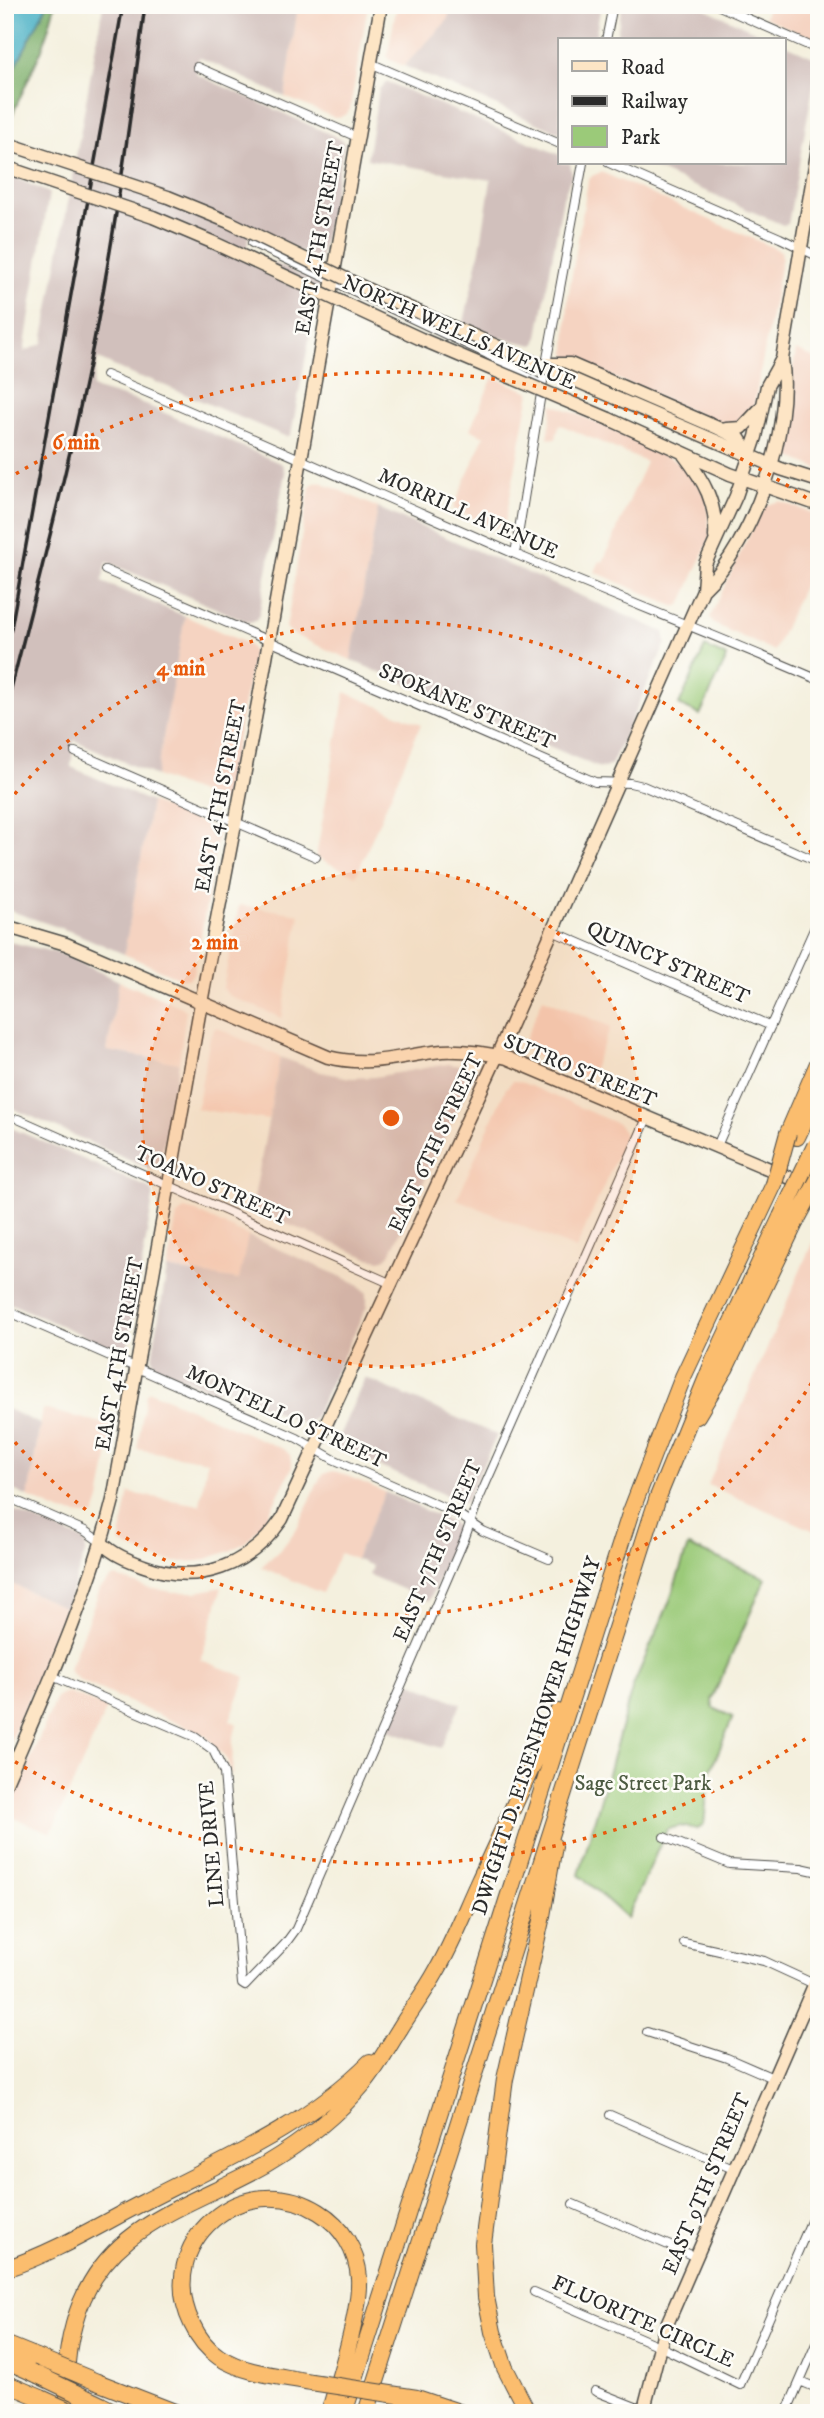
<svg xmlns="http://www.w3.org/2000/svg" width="824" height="2418" font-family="'IM FELL DW Pica',serif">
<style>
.built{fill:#f5d3c1}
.industrial{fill:#d1c0bc}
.green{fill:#9bca79;stroke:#637a52;stroke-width:2}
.forest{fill:#7cae69;stroke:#546c4a;stroke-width:2}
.water{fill:#45afc4;stroke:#386d78;stroke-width:2}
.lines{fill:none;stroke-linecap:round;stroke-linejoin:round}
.street-casing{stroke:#494946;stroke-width:10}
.secondary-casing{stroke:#494946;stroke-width:15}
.highway-casing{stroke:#494946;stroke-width:18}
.street{stroke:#fff;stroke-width:8}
.secondary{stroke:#fde5c5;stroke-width:12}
.highway{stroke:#fbbd6e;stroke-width:16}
.rail{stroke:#2b2b2b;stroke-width:3.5}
.secondary-bridge-casing{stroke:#494946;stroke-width:15;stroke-linecap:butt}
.highway-bridge-casing{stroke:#494946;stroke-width:18;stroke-linecap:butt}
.secondary-bridge{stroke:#fde5c5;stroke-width:12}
.highway-bridge{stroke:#fbbd6e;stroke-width:16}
.ring{fill:none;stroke:#e8590c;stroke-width:3.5;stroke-dasharray:3.5 7}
.labels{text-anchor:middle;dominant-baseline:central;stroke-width:5;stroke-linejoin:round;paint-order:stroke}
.street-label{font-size:21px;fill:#2b2b2b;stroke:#fdfcf7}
.park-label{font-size:21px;fill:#4d5b42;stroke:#fdfcf7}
.centre{fill:#e8590c;stroke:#fdfcf7;stroke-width:3.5}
.ring-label{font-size:21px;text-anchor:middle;font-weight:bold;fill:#e8590c;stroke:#fdfcf7;stroke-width:5;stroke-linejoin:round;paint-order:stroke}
</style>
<rect width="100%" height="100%" fill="#fdfcf7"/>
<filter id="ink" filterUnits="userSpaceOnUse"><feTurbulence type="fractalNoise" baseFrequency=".0143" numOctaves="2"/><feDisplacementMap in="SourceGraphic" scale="14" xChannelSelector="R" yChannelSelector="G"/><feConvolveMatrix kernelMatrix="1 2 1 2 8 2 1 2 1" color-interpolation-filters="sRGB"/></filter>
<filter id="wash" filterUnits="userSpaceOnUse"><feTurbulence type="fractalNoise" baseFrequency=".00686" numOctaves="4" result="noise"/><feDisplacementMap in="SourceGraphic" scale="28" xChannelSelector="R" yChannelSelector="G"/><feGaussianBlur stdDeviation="1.57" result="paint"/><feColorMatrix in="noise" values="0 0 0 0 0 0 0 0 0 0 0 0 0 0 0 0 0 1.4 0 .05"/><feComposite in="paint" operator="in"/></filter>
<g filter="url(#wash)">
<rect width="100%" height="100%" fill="#f4f0de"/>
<path class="built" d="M298 5H368L350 109 347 114 340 117H333L285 97Z
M397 5H466L404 66 390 60 387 57Z
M770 5H819V38L814 39 764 17Z
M601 172 781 251 782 257 754 405 744 421 728 425 719 423 571 359 566 354 568 298 588 181 592 176Z
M796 350 819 360V469L787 455 783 449 782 442Z
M493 377 530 392 505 523 496 528 453 509 484 436 470 429Z
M553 404 629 436 679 463 690 472 707 497 710 538 682 603 678 606H674L595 572 600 561 603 562 646 462 559 424 556 439 548 438Z
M321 482 378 508 351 660 294 635 286 628 310 487 314 483Z
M779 501 819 515V551L774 651 714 624 710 617 759 514 765 506Z
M185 616 246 643 251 648 253 653 227 797 223 802 156 776Z
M345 692 421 724 356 876 316 857Z
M151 802 215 829 218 833 200 942 193 974 189 979H181L124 954Z
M239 905 300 914 282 1018 228 995 223 988Z
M119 981 182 1007 186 1011 179 1063 107 1051Z
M543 998 611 1027 589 1078 532 1053 526 1048 525 1040Z
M216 1027 280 1057 268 1120 197 1109 210 1037Z
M513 1081 521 1082 618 1124 624 1131 625 1138 576 1249 457 1199 506 1088Z
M184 1209 196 1212 248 1236 240 1280 167 1269 177 1216Z
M819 1227V1533L708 1485Z
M150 1391 285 1450 290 1455 292 1468 265 1521 246 1542 230 1551 200 1561 176 1562 154 1559 119 1543 129 1493 200 1505 207 1461 137 1449 146 1394Z
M43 1409 114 1426 100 1500 95 1515 91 1516 61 1512 28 1497Z
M332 1471 338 1472 385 1492 355 1559 340 1553 322 1593 261 1567 282 1548 298 1527 320 1478 324 1474Z
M116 1577 147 1588 174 1592H196L222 1587 201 1660 246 1677 230 1720 237 1724 233 1740 232 1776 227 1760 206 1736 81 1681 71 1673 69 1669 100 1589 110 1579Z
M5 1581 66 1608 5 1754Z
M67 1692 107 1708 51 1833 7 1815 56 1698Z"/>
<path class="industrial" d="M103 5H298L285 97 199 57 196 74 334 136 342 140 344 144 320 260 251 230 246 250 320 284 291 434 287 437 149 379 140 378 98 359 92 388 137 401 282 464 285 473 259 615 255 621 248 622 107 562 102 582 185 616 156 776 74 740 71 767 151 802 124 954 75 933 5 909V173L49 193 24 352 43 343Z
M466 5H601L595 40H560V133L404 66 447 21 451 8 463 9Z
M622 5H697L775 40H616Z
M784 44 813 57 817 65 788 224 783 225 641 163H784Z
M387 82 560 155V163H570L572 174 563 198 537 342 534 345 486 335 464 322 480 250 491 180 367 159 379 89Z
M378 508 664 632 666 643 611 765 604 768 597 767 351 660Z
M5 941 59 953 119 981 107 1051 179 1063 162 1153 157 1167 152 1170 12 1108 7 1126 149 1188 154 1193 128 1346 126 1350 121 1352 5 1301Z
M280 1057 321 1072 351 1078 374 1077 448 1064 462 1066 467 1070 470 1075 469 1086 390 1254 386 1258 381 1260 368 1258 252 1209Z
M248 1236 356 1283 367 1293V1306L314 1418 305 1424 220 1388 214 1392 156 1366 152 1358 167 1269 239 1280Z
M365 1378 497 1435 465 1503 338 1449V1438Z
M5 1408 40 1424 28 1497 5 1486Z
M385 1492 453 1523 459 1529V1534L429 1601 369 1575 372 1566 355 1559Z
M5 1507 83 1540 86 1546 85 1553 66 1608 5 1581Z
M410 1682 461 1704 441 1748 388 1730Z"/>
<path class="green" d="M705 647 727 657 700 715 679 705Z
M688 1546 766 1578 712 1699 713 1708 733 1717 709 1774 704 1825 697 1829 681 1826 667 1829 627 1918 579 1875 633 1686 669 1603Z"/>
<path class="forest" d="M47 5H55L43 47 7 126 5 87Z"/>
<path class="water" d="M5 5H47L5 87Z"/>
</g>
<g filter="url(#ink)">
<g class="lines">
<g class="street-casing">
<path id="street" d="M717 5 819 50
M606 40 613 5
M370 63 560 144
M197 67 357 137
M609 163 780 238 819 257
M252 243 487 354 540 384
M503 360 512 363 531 365
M106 375C243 433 378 494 515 554 615 597 718 636 819 680
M515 554 544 375 583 163
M105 570 595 782 630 783 643 786 819 862
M75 752 316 857
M552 931 771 1026
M18 1119 392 1284
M716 1148 819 918
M5 1310 297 1438 333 1459 458 1514 483 1531 549 1559
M5 1496 85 1531 102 1543
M52 1676 195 1737 213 1750 224 1773 242 1984 245 1986 285 1944 296 1929 464 1540 478 1501 647 1118
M664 1837 729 1864 801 1868 819 1872
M684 1943 764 1961 814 1984
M647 2032 727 2058 773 2078
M610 2115 733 2169
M573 2204 696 2257
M534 2292 659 2346 740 2385 819 2203
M800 2381 819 2389
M595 2391 643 2410
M786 2413 819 2337"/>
</g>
<g class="secondary-casing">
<path id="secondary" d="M546 364H570L718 428 739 438 750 456
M618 399 781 469 819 481
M609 419 730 474 819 505
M726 429 742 428 759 410
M684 455C704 481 717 503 715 537
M703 590 705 564 736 496 756 437 767 386 782 359
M5 926 66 944 328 1057C371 1068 401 1055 442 1051 464 1050 486 1053 507 1058L819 1190
M102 1543C114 1555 128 1560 144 1566 198 1586 250 1566 282 1519L497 1056 703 590C754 543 793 428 782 359L819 142
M5 1785C45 1692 88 1599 113 1500L201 1003 260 692 381 5
M643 2413 664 2331 819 1974"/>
</g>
<g class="highway-casing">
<path id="highway" d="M788 1133 819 1061
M797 1137 819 1090
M697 1416 725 1369 795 1223
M5 2269C54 2253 99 2225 144 2202 223 2161 306 2126 370 2062
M5 2344 37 2357
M5 2360 38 2375
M97 2382 177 2413
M311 2382C281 2376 245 2374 219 2357 207 2349 198 2337 192 2324 153 2243 243 2165 319 2212 342 2226 357 2251 359 2278 361 2311 339 2379 329 2413
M5 2383 41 2398
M417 2398 462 2413
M101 2405 117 2413
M71 2413C64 2384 66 2352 74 2324 100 2225 189 2208 266 2164 303 2142 336 2116 364 2083 378 2066 387 2049 399 2030 411 2010 425 1992 436 1972 453 1943 465 1911 479 1881 505 1825 531 1768 558 1712
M344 2413 630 1514 683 1377 774 1184
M366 2413 658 1497 714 1360 781 1217
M528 2413 505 2368 493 2332 486 2297 483 2244 505 2079 542 1916 554 1846"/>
</g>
<use href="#street" class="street"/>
<use href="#secondary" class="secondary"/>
<use href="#highway" class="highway"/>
<path class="rail" d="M5 662 123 5
M5 712C38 583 72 455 97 325 117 219 131 112 145 5"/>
<g class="secondary-bridge-casing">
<path id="secondary-bridge" d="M5 143 168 197 229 222 375 293 618 399
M5 167 153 217 212 242 421 339 609 419"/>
</g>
<g class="highway-bridge-casing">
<path id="highway-bridge" d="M774 1184 788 1133
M781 1217 815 1146
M795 1223 819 1178
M37 2357 97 2382
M38 2375 101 2405
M311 2382 417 2398
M41 2398 74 2413"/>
</g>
<use href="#secondary-bridge" class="secondary-bridge"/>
<use href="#highway-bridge" class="highway-bridge"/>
</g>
</g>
<circle cx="391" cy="1118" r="249" fill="#e8590c" fill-opacity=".12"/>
<g class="ring">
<circle cx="391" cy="1118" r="249"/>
<path d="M817 1374A497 497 0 0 1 8 1434M8 802A497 497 0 0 1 817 862"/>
<path d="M814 1733A746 746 0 0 1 7 1757M7 479A746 746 0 0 1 814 503"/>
</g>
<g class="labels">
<g class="street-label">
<text transform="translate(320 238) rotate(-80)">EAST 4TH STREET</text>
<text transform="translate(459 333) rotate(24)">NORTH WELLS AVENUE</text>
<text transform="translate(468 514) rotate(24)">MORRILL AVENUE</text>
<text transform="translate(467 707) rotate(23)">SPOKANE STREET</text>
<text transform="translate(221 796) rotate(-79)">EAST 4TH STREET</text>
<text transform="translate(668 963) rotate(24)">QUINCY STREET</text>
<text transform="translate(580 1071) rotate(22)">SUTRO STREET</text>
<text transform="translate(436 1143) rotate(-65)">EAST 6TH STREET</text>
<text transform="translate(212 1186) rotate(24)">TOANO STREET</text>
<text transform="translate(120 1354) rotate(-80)">EAST 4TH STREET</text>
<text transform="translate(286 1417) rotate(25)">MONTELLO STREET</text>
<text transform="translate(438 1551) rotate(-67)">EAST 7TH STREET</text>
<text transform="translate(537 1736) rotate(-72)">DWIGHT D. EISENHOWER HIGHWAY</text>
<text transform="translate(212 1844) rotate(-95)">LINE DRIVE</text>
<text transform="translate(707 2184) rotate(-67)">EAST 9TH STREET</text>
<text transform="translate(643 2322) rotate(24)">FLUORITE CIRCLE</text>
</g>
<g class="park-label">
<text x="643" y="1784">Sage Street Park</text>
</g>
</g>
<circle cx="391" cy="1118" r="10" class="centre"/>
<g class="ring-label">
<text x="76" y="449">6 min</text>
<text x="181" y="675">4 min</text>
<text x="215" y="949">2 min</text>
</g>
<rect width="824" height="2418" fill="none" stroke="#fdfcf7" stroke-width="28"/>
<rect x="558" y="38" width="228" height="126" fill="#fdfcf7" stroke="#a9a8a5" stroke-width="2"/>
<rect x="572" y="61" width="35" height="10" fill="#fde5c5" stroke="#a9a8a5" stroke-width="2"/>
<text x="621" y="74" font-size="21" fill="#2b2b2b">Road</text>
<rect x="572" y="96" width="35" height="10" fill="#2b2b2b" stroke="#a9a8a5" stroke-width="2"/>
<text x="621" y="108" font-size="21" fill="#2b2b2b">Railway</text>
<rect x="572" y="126" width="35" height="21" fill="#9bca79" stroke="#a9a8a5" stroke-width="2"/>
<text x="621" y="144" font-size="21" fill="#2b2b2b">Park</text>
</svg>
